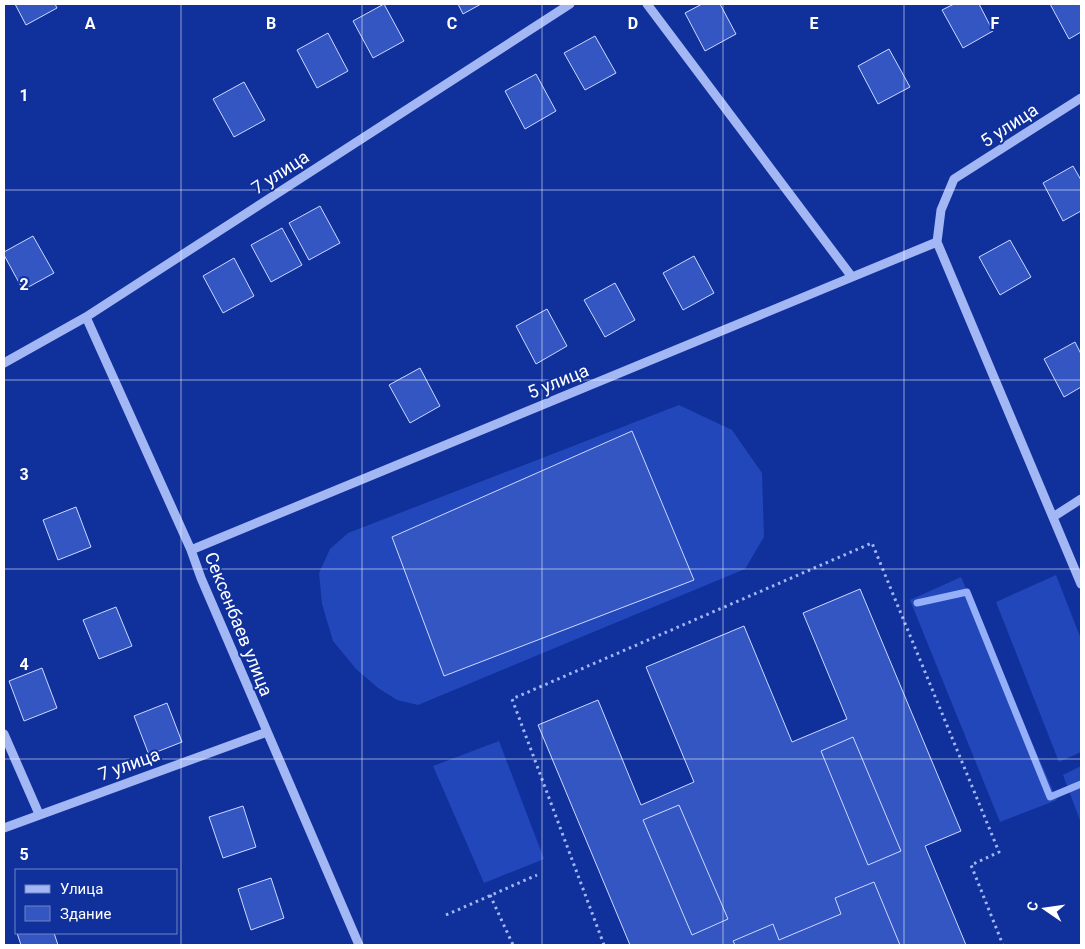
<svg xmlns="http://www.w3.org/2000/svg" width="1085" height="949" font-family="Roboto,sans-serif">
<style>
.grass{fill:#2247ba}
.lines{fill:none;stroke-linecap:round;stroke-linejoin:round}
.stream{stroke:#95aff8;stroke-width:7}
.building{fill:#3456c2;stroke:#ccd8fe}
.path{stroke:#a3b7f5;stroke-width:3;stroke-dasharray:2.5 4;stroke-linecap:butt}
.minor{stroke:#a3b7f5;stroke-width:9}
.grid{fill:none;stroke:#fff;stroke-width:1;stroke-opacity:0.55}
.labels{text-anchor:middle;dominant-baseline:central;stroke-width:4;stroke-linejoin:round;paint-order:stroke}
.street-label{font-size:18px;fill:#fff;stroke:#10309b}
.grid-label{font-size:16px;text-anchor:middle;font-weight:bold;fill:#fff;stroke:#10309b;stroke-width:4;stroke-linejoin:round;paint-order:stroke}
</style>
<rect width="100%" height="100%" fill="#10309b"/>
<path class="grass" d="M679 405 732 430 762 473 764 537 745 569 418 705 397 700 378 688 356 669 333 641 322 604 319 573 330 549 348 533Z
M1056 575 1081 639V752L1059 762 996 602Z
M961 577 1057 800 1000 822 910 600Z
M499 741 544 859 484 883 433 766Z
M1081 766V823L1063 775Z"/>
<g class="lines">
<path class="stream" d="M917 603 967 592 1050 797 1081 784"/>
</g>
<path class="building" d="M15 4H55L57 8 26 25Z
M384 4 404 41 373 58 353 21Z
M458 4H481L463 14Z
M702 4H720L736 34 705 51 685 13Z
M954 4H979L993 31 963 48 942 10Z
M1050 4H1081V32L1069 39Z
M328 33 348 71 317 88 297 50Z
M595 36 616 73 585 90 564 53Z
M889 49 910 87 878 104 858 66Z
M536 74 556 111 525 129 505 91Z
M244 82 265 120 234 137 213 99Z
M1073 166 1081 180V211L1063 221 1043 183Z
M320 206 340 243 309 260 289 223Z
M282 228 302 265 271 282 251 245Z
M33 236 54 273 23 290 4 255V252Z
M1010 240 1031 277 1000 295 979 257Z
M694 256 714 293 683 310 663 273Z
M234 258 254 296 223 313 203 276Z
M615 283 635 320 605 337 584 300Z
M547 309 567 346 536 364 516 326Z
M1075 342 1081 354V387L1064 397 1044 359Z
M420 368 440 406 410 423 389 385Z
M632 431 694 580 444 676 392 537Z
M76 507 91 547 58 560 43 520Z
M860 589 961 831 925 846 966 945H630L538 725 598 700 641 805 694 782 646 667 744 626 792 742 847 719 803 613Z
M116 607 132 646 99 659 83 620Z
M42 668 57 708 24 721 9 681Z
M167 703 182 742 149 755 134 716Z
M853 737 901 851 868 865 821 751Z
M679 805 728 919 692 935 643 820Z
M243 806 256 847 223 858 209 817Z
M271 878 284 918 251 930 238 889Z
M874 882 900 945H735L733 941 773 924 779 940 841 914 835 898Z
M17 933H54L58 945H21Z"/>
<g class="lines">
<path class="path" d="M490 895 513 945
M446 915 537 875
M604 945 512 699 872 543 999 852 971 865 1003 945"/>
<path class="minor" d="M647 4 852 277
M1081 98 954 179 941 210 937 242 1081 584
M86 317 191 550 201 578 359 945
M4 363 86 317 570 4
M1053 517 1081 499
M191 550 937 242
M4 734 39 814
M4 828 267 732"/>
</g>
<path class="grid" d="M181 4V945M362 4V945M542 4V945M723 4V945M904 4V945M4 190H1081M4 380H1081M4 569H1081M4 759H1081"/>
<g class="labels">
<g class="street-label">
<text transform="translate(1009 125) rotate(-33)">5 улица</text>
<text transform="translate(280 172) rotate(-33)">7 улица</text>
<text transform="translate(558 381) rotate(-22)">5 улица</text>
<text transform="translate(239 624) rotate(68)">Сексенбаев улица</text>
<text transform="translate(129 764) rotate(-20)">7 улица</text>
</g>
</g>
<g class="grid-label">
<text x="90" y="29">A</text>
<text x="271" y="29">B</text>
<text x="452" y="29">C</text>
<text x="633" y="29">D</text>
<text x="814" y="29">E</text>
<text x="995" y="29">F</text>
<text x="24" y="101">1</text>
<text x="24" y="290">2</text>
<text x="24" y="480">3</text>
<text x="24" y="670">4</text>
<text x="24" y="860">5</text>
</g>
<rect width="1085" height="949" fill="none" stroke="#ffffff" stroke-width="10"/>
<rect x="15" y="869" width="162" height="65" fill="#10309b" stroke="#7083c3"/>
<rect x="25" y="885" width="25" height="8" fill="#a3b7f5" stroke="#7083c3"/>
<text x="60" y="894" font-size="15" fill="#ffffff">Улица</text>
<rect x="25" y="906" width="25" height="15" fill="#3456c2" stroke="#7083c3"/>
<text x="60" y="919" font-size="15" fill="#ffffff">Здание</text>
<g transform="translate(1045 909) rotate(283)" stroke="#10309b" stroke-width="4" paint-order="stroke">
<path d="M0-4L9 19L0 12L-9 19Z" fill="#ffffff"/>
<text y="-8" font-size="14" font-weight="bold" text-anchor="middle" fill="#ffffff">С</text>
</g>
</svg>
